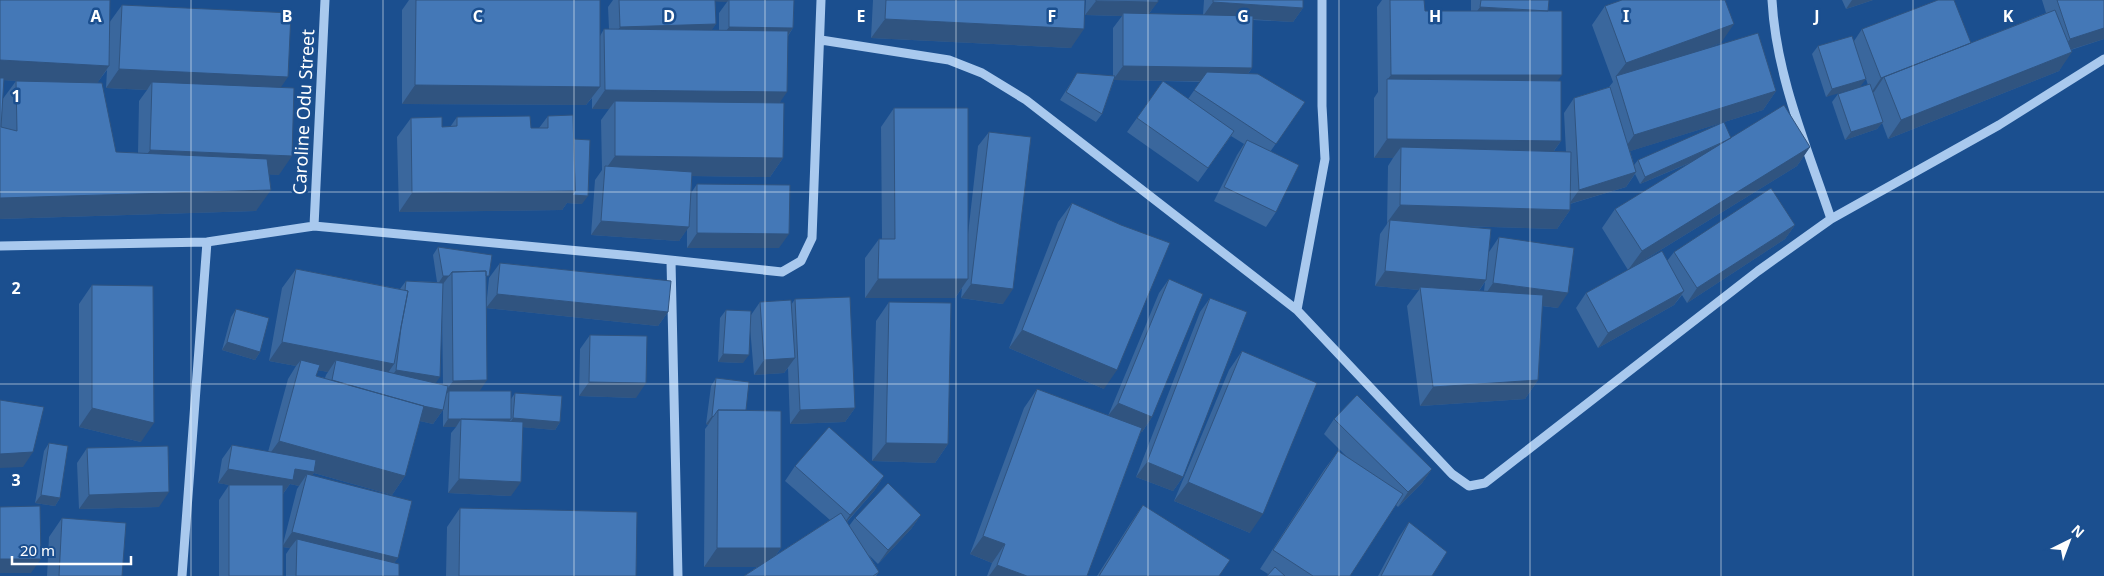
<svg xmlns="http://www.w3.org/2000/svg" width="2104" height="576" font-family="'Noto Sans',sans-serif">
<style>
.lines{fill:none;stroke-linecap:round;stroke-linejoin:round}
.minor{stroke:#a9c9ee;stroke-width:9}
.wall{fill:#3a679d;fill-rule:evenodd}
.shaded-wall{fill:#305480}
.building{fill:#4478b7;stroke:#305480}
.grid{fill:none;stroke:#fff;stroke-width:1;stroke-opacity:0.55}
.labels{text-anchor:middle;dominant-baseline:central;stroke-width:5;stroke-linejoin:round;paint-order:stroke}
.street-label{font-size:18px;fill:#fff;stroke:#1b4f8f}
.grid-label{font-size:16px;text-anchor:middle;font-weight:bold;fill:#fff;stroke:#1b4f8f;stroke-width:5;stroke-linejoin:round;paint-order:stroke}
</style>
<rect width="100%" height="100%" fill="#1b4f8f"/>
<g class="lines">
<path class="minor" d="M1772 0C1776 76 1807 147 1831 219L1999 125 2104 59
M821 40 949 60 982 73 1026 100 1297 310 1452 474 1469 486 1485 483 1758 271 1831 219
M314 226 325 0
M0 246 207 242 314 226 633 256 782 272 801 261 812 238 821 0
M671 261 678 576
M1297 310 1325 159 1322 106V0
M182 576 207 242"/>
</g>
<path class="wall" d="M0 0 109 23 122 5 281 88 279 175 269 174 256 211 0 219ZM107 70 106 88 147 90 139 101 138 153 116 152 97 83ZM3 80 38 82 16 81 2 100Z
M409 0H600V36L604 29H609L608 7 613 0H794L793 28 788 36 780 103 783 158 770 177 692 176 691 193 697 184 779 248H687V229L679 241 591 235 595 180 602 170 601 120 609 109H592V98L586 105 402 104V10ZM715 1 727 2 719 13V30H711L716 24Z
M873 0H1085L1071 48 871 38Z
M1086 0H1158L1149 14 1203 15 1204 0H1303V8L1293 22 1253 20 1252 68 1248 74 1305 102 1270 152 1276 212 1266 227 1214 201 1237 155 1244 144 1231 136 1198 182 1127 132 1163 81 1114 80 1102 114 1096 122 1060 100 1077 73 1113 76V28L1122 16 1085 15ZM1163 81 1200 82 1188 99Z
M1382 0H1424L1425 11H1471V0H1549L1548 11 1557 81 1561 141 1554 151 1566 152 1564 113 1574 98 1609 87 1613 82 1592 25 1605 6 1721 43 1692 53 1776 91 1763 110 1630 151 1634 165 1638 160 1731 138 1810 147 1797 166 1633 267 1667 261 1674 252 1795 225 1785 239 1687 303 1682 295 1674 305 1598 348 1576 308 1586 293 1628 270 1602 228 1615 209 1692 162 1640 184 1635 174 1626 187 1570 204V210L1557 229 1455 226 1489 252 1499 237 1558 308 1542 306 1538 380 1525 399 1420 406 1407 306 1419 290 1375 286 1380 234 1387 224 1388 166 1393 158H1374V98L1378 92 1377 7ZM1485 282 1484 291H1479Z
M1842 0H1873L1846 9Z
M2042 0H2104V39L2071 50 2059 71 1888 139 1882 123 1877 129 1845 140 1832 102 1838 94 1868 85 1866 79 1826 97 1812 54 1818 46 1854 41 1862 29 1971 43 2046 13Z
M894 108 968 234 978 146 989 132 1003 304 961 298 962 288 955 298H865V258L879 239H882L881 127Z
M548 116 574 139 582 204 567 203 562 210 399 212 397 137 411 118 442 127H450L457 117 531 128H539Z
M1072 203 1104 389 1009 348 1058 222Z
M438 247 486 280V308L489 278 500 263 668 312 658 326 486 308 479 391 511 399 515 393 560 422 555 430 523 427 511 496 448 493 451 433 456 427H443V410L433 424 420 421 405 476 392 495 314 473 311 476 398 558 394 563 399 576H286V554L290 548 283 547V576H219V500L229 485H230L218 483 222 459 232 445 268 452 288 379 296 366 269 361 282 288 296 269 400 289 406 281 437 282 433 255ZM442 312 443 385 436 383ZM318 370 328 372 326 375 325 378 316 376ZM290 484 299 486 297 489 283 544V494Z
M1169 279 1152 417 1142 432 1141 431 1087 576H987L992 563 970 554 1024 408 1037 389 1108 416 1159 293Z
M92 285 141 442 79 427V304Z
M1210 298 1183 477 1173 491 1136 477 1200 312Z
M795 299 855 408 845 422 790 424 788 368 784 373 754 375 750 327 743 363 718 362 720 318 726 310 751 315 760 302 791 305Z
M889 302 948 444 935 463 872 461 876 321Z
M236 309 260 352 255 360 222 350 231 317Z
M590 335 636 398 579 396 580 349Z
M1242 351 1250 533 1174 501 1229 370Z
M716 378 746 410 781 548 776 555 830 520 785 481 795 466 884 476 874 491 847 522 849 526 855 518 921 515 911 529 878 564 869 555 879 572 876 576H744L757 567H704L705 429 708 425 706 424 711 386Z
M1334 419 1432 469 1422 483 1398 507 1396 505 1350 576H1267L1268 574 1260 569 1324 470 1338 451 1350 460 1324 434Z
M49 443 60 498 55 506 35 503 44 451Z
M87 448 159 507 79 509 77 463Z
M1143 505 1219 576H1097L1130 524Z
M460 508 636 576H446L447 527Z
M62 518 122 576H47L49 537Z
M1409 522 1432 576H1378L1399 537Z"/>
<path class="shaded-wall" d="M688 0H729L727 2Z
M1852 0H1873L1846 9Z
M1096 1 1158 2 1147 16 1123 13 1122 16 1085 15Z
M1213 2 1303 8 1293 22 1203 16Z
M1480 7 1548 12 1470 21Z
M885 19 1084 29 1071 48 871 38Z
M716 24 706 38 610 41 620 27Z
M1734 24 1721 43 1617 80 1616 76 1626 63Z
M729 27 793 28 783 42 719 41Z
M2104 28V39L2060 53 2070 39Z
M2072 52 2059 71 1888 139 1901 120Z
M0 60 109 66 96 85 0 80Z
M1123 66 1252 68 1242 82 1113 80Z
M119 69 288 77 275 96 152 82 147 90 106 88Z
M1391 75H1562L1548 93 1387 80Z
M1884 77 1874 92 1871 93 1881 78Z
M1866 79 1860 87 1826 97 1832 89Z
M415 85 600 87 586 105 402 104Z
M605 90 787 92 774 111 615 101 609 109H592Z
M1776 91 1763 110 1621 154 1634 135Z
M1883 122 1877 129 1845 140 1851 132Z
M1387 139 1561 141 1547 160 1401 147 1393 158H1374Z
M1731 139 1726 147 1640 184 1645 177Z
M1810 147 1797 166 1628 270 1642 251Z
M150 150 292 156 279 175 137 169Z
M615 156 783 158 770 177 604 175 605 170Z
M1636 172 1626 187 1569 204 1579 190Z
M271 190 256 211 0 219V198Z
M575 191 588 196 582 204 567 203 562 210 399 212 412 193Z
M1400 205 1570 210 1557 229 1389 224 1390 220 1386 224Z
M601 221 689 227 679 241 591 235Z
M1795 225 1785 239 1687 303 1697 288Z
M697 233 789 234 779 248H687Z
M1385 271 1486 280 1476 295 1420 287 1419 290 1375 286Z
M443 276H449L443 284H438Z
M878 279H968L955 298H865Z
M1493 283 1568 293 1558 308 1483 298Z
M971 284 1013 289 1003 304 961 298Z
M1684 291 1674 305 1598 348 1608 333Z
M497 294 668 312 658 326 486 308Z
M1022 330 1117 370 1104 389 1009 348Z
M227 342 260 352 255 360 222 350Z
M282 342 394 364 381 383 336 360 328 372 299 367 301 360 296 366 269 361Z
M723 354 749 355 743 363 718 362Z
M795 358 784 373 754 375 764 360Z
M396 370 440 377 430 391 386 385Z
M487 380 477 395 449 391 446 395H443L453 381Z
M1538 380 1525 399 1420 406 1433 387Z
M589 382 646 383 636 398 579 396Z
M331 385 443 410 433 424 321 399Z
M1118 403 1152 417 1142 432 1107 417Z
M92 408 154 423 141 442 79 427Z
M855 408 845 422 790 424 800 410Z
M712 416 713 417 708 425 706 424Z
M513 418 560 422 555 430 508 426Z
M448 419H461L456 427H443Z
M461 419H511L505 427Z
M279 441 405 476 392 495 314 473 304 487 307 474 299 486 290 484 282 495 218 483 228 469 266 459Z
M886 443 948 444 935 463 872 461Z
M33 452 23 467 0 468V454Z
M1147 462 1183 477 1173 491 1136 477Z
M1432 469 1422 483 1398 507 1408 492Z
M884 476 874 491 840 529 850 515Z
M459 479 521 482 511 496 448 493Z
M1188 482 1263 514 1250 533 1174 501Z
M169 492 159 507 79 509 89 495Z
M41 495 60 498 55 506 35 503Z
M921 515 911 529 878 564 888 550Z
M292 532 398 558 387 572 297 539 290 548 282 547Z
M983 536 1005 544 992 563 970 554Z
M717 548H781L767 567H704Z
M0 559H41L31 573H0Z
M997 565 1027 576H989Z"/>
<path class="building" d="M0 0H110L109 66 0 60Z
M416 0H600V87L415 85Z
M619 0H715L716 24 620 27Z
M729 0H794L793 28 729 27Z
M886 0H1085L1084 29 885 19Z
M1096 0H1158V2L1096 1Z
M1213 0H1303V8L1213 2Z
M1390 0H1424L1425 11H1562V75H1391Z
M1481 0H1549L1548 11 1480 7Z
M1622 0H1725L1734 24 1626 63 1605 6Z
M1938 0H1954L1971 43 1881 78 1862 29Z
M2057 0H2104V28L2070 39Z
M122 5 291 13 288 77 119 69Z
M2055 10 2072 52 1901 120 1884 77Z
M1123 13 1253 16 1252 68 1123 66Z
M604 29 788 31 787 92 605 90Z
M1758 33 1776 91 1634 135 1616 76Z
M1852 36 1866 79 1832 89 1818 46Z
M1207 72 1258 74 1305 102 1276 144 1194 90Z
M1077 73 1115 76 1102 114 1066 92Z
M0 78H4L1 127 17 131 16 81 102 83 116 152 267 159 271 190 0 198Z
M1387 79 1561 81V141L1387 139Z
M1163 81 1234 131 1208 168 1137 118Z
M152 82 294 88 292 156 150 150Z
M1870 84 1883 122 1851 132 1838 94Z
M1610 87 1636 172 1579 190 1574 98Z
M615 101 784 103 783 158 615 156Z
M1784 105 1810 147 1642 251 1615 209Z
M894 108H968V279H878L879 239H895Z
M573 115 575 191 412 193 411 118 442 117V127L457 126V117L530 116 531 128H548V116Z
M1724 122 1731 138 1723 142 1645 177 1638 160Z
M989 132 1031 137 1013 289 971 284Z
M574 139 590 140 588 196 572 195 575 191Z
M1247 140 1299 165 1276 212 1224 187Z
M1401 147 1571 152 1570 210 1400 205Z
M605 166 692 172 689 227 601 221Z
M697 184 790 185 789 234 697 233Z
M1771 188 1795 225 1697 288 1674 252Z
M1072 203 1121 225 1170 243 1117 370 1022 330Z
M1390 220 1491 229 1486 280 1385 271Z
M1499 237 1574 248 1568 293 1493 283Z
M438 247 492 255 489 276H486V271L452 272 449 276H443Z
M1662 251 1684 291 1608 333 1586 293Z
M500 263 671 281 668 312 497 294Z
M296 269 408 291 394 364 282 342Z
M486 271 487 380 453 381 452 272Z
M1169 279 1203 294 1152 417 1118 403Z
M406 281 443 283 440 377 396 370 401 327 408 291 405 290Z
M92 285 153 286 154 423 92 408Z
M1420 287 1543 295 1538 380 1433 387Z
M850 297 855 408 800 410 795 299Z
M1210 298 1247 312 1183 477 1147 462Z
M791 300 795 358 764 360 760 302Z
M889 302 951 303 948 444 886 443Z
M236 309 269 318 260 352 227 342Z
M726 310 751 311 749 355 723 354Z
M590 335 647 336 646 383 589 382Z
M1242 351 1317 383 1263 514 1188 482Z
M301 360 320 365 316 376 424 406 405 476 279 441Z
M336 360 448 386 443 410 423 406 332 380Z
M716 378 749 382 746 410H718L713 417 712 416Z
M1037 389 1142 428 1087 576H1027L997 565 1005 544 983 536Z
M449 391H511V419H448Z
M515 393 562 396 560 422 513 418Z
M1357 395 1432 469 1408 492 1334 419Z
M0 400 44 407 33 452 0 454Z
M718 410 781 411V548H717Z
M461 419 523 422 521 482 459 479Z
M829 427 884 476 850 515 795 466Z
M49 443 68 446 60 498 41 495Z
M232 445 316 460 314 472 295 469 293 480 228 469Z
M168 446 169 492 89 495 87 448Z
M1338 451 1403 494 1350 576H1313L1273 550Z
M307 474 412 501 398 558 292 532Z
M888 483 921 515 888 550 855 518Z
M229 485H283V576H229Z
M1143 505 1230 560 1219 576H1099Z
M40 506 41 559H0V507Z
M460 508 637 512 636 576H459Z
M841 513 879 572 873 576H744Z
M62 518 126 523 122 576H59Z
M1409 522 1447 552 1432 576H1381Z
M297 539 399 564V576H296Z
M1275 567 1285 576H1267Z"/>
<path class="grid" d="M191 0V576M383 0V576M574 0V576M765 0V576M956 0V576M1148 0V576M1339 0V576M1530 0V576M1721 0V576M1913 0V576M0 192H2104M0 384H2104"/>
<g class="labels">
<g class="street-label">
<text transform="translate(303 112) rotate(-87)">Caroline Odu Street</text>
</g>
</g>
<g class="grid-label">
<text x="96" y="22">A</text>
<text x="287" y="22">B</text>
<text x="478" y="22">C</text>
<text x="669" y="22">D</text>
<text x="861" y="22">E</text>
<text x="1052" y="22">F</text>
<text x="1243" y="22">G</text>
<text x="1435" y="22">H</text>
<text x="1626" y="22">I</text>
<text x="1817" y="22">J</text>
<text x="2008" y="22">K</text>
<text x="16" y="102">1</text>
<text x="16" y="294">2</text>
<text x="16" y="486">3</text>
</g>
<g transform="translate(2069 541) rotate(42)" stroke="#1b4f8f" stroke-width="4" paint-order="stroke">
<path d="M0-4L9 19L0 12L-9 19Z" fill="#ffffff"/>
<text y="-8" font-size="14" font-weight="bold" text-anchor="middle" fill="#ffffff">N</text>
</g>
<path d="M12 556v8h119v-8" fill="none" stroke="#ffffff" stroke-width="2.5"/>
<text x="20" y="556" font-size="15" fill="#ffffff" stroke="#1b4f8f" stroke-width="4" paint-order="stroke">20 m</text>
</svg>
